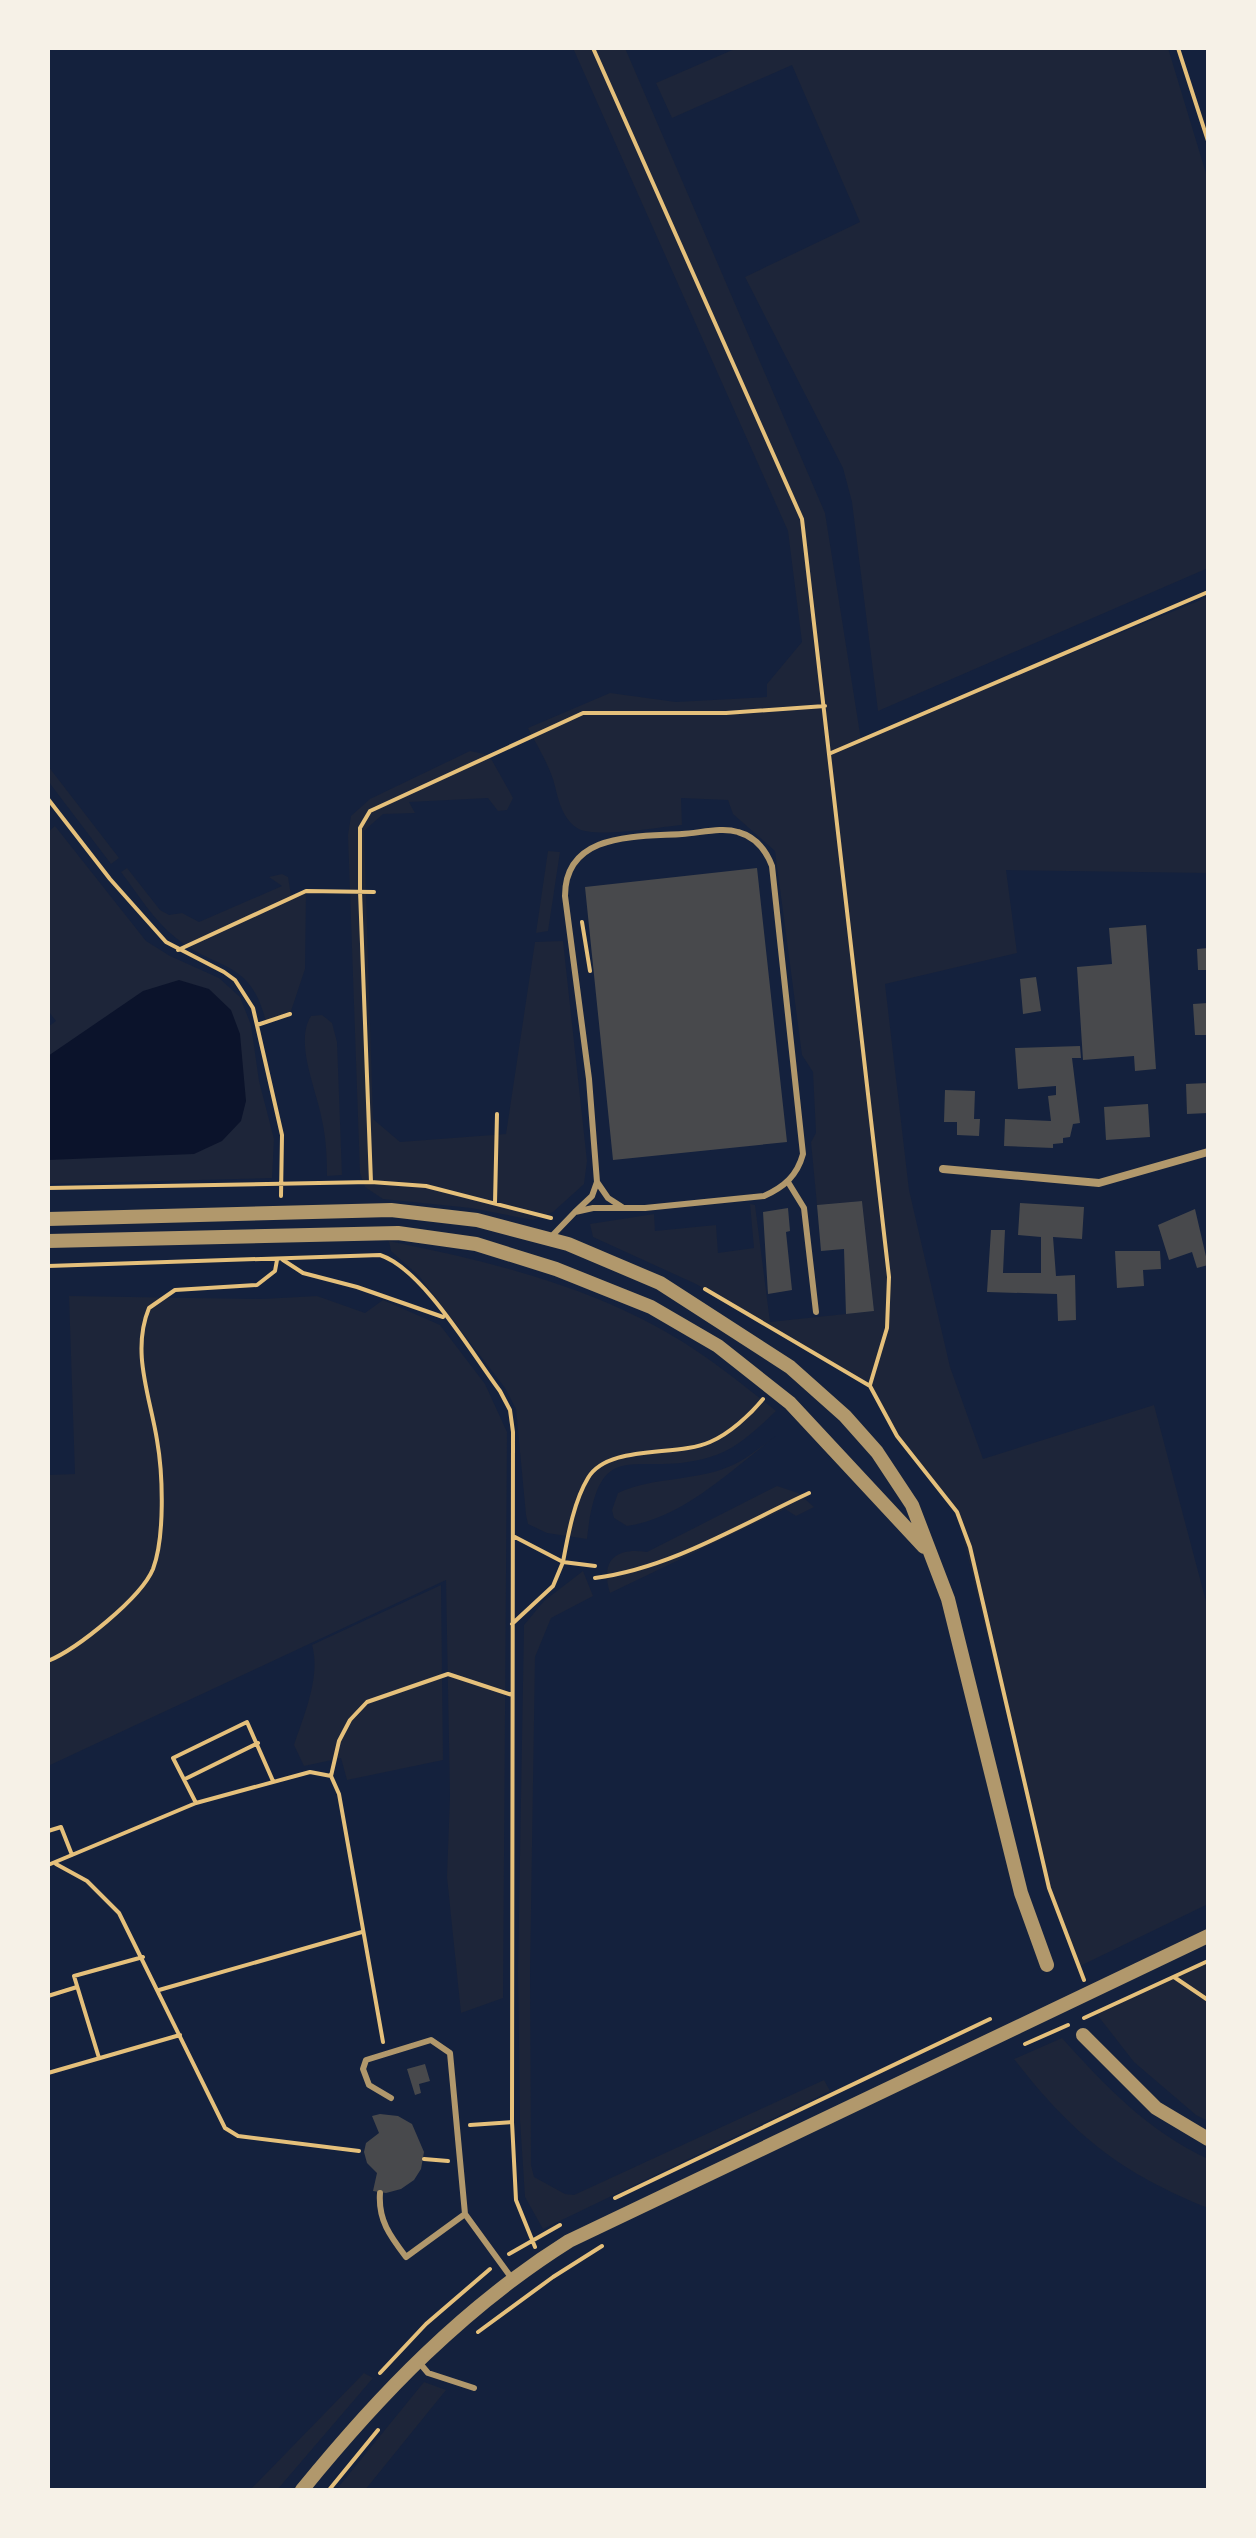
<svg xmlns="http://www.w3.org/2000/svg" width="1256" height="2538" font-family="'Golos Text',sans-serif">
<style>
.green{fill:#1d2539}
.water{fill:#0b132b}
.building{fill:#48494c}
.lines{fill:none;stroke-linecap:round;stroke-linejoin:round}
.path{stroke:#e5c07b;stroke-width:4}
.service{stroke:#b1986c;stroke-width:6}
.minor{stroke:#b1986c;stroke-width:8}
.tertiary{stroke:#b1986c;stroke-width:14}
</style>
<rect width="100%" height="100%" fill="#14213d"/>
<path class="green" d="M573 48H625L825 513 861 740 1208 597V873L1006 870 1017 953 885 984 909 1190 950 1367 983 1459 1154 1405 1208 1609V1904L1078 1967 1049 1888 957 1512 896 1434 869 1386 696 1284 593 1237 590 1224 654 1214 655 1231 716 1225 718 1253 754 1248 750 1204 755 1205 770 1322 874 1311 862 1201 817 1205 811 1142 816 1133 813 1072 802 1055 775 851 733 814 728 800 681 798 682 825C658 827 595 839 577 828 560 816 558 796 553 779 547 761 536 744 528 728L610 693 676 702 767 697V684L802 642 788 531Z
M737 48H1168L1208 180V568L878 711 852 502 843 468 745 277 860 222 792 65 672 118 656 83Z
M470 751 489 755 513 798 507 810 498 811 488 798 409 802 415 813 383 814 364 831 373 1119 400 1142 506 1134 535 942 563 941 587 1161 584 1184 553 1212 533 1220 471 1208 383 1199 365 1187 360 1173 348 835 351 816 370 799Z
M48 766 119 858 111 864 48 781Z
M55 826 146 941 170 956 219 978 240 997 251 1025 259 1081 274 1139 272 1178 48 1184V1027L56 1021 48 1011V832Z
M548 851 560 852 548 931 536 933Z
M127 868 160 910 169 915 182 913 199 922 282 886 269 877 282 874 288 877 291 895 306 891 305 969 290 1014 266 1022C250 958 218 972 176 938 154 921 138 894 121 872Z
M322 1015 332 1023 337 1042 342 1175 327 1176C327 1157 326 1138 322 1120 317 1091 294 1043 311 1016Z
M389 1241C491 1262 593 1286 683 1342 716 1363 746 1387 776 1411 757 1429 736 1450 710 1457 635 1480 599 1429 587 1539L547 1533 528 1524 526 1515 516 1409 505 1388 419 1276 391 1251Z
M69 1296 263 1299 317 1296 365 1313 383 1300 440 1325 485 1384 507 1432 503 1998 461 2013 447 1877 450 1796 446 1580 48 1766V1475L75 1474Z
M776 1436C732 1469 684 1518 627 1526L614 1518 612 1510 618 1493C655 1476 698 1482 735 1464 749 1457 763 1445 776 1436Z
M777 1486 798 1493 814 1507 796 1516 785 1509 610 1593C600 1561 615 1547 647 1552Z
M583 1571 593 1596 551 1618 535 1657 530 1972 531 2165 534 2177 565 2194 574 2195 824 2080 830 2091 543 2229 525 2197 520 2120 518 1972 524 1625 544 1601Z
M441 1585 443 1760 347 1780 341 1758 304 1766 294 1745C304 1715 321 1676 312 1645Z
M1208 1961V2121L1196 2115 1134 2062 1095 2012Z
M1062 2038C1105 2086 1148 2131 1208 2159V2208C1120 2173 1072 2134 1014 2059Z
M364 2373 373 2378 277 2490H250Z
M424 2382 446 2390 365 2490H336Z"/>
<path class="water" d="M179 980 209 989 231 1010 240 1034 246 1101 241 1121 222 1141 194 1154 48 1160V1056L143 991Z"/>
<path class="building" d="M757 868 787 1142 613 1160 585 887Z
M1146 925 1156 1069 1135 1071 1134 1056 1083 1060 1077 967 1112 964 1109 928Z
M1208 948V970H1198L1197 949Z
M1036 977 1041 1011 1023 1014 1020 979Z
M1208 1003V1035H1195L1193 1004Z
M1080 1046 1081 1058H1072L1080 1123 1073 1124 1070 1137 1063 1138V1143L1053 1144V1148L1004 1146 1005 1119 1051 1121 1048 1096 1056 1095V1086L1018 1089 1015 1048Z
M1208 1083V1113L1187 1114 1186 1084Z
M945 1090 975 1091 974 1119H980L979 1136 957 1135V1122H944Z
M1148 1104 1150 1137 1106 1140 1104 1107Z
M862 1201 874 1311 846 1314 844 1249 821 1251 817 1205Z
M1020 1203 1084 1207 1082 1239 1053 1237 1056 1276 1075 1275 1076 1320 1058 1321 1057 1294 987 1292 991 1230H1005L1003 1273H1041V1237L1018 1235Z
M788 1208 790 1231 786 1232 792 1290 768 1294 763 1212Z
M1195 1209 1208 1265 1197 1268 1192 1252 1169 1260 1158 1225Z
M1115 1251H1160L1161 1269 1143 1270 1144 1286 1117 1288Z
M425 2064 430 2081 419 2084 421 2093 415 2095 407 2069Z
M380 2114 398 2116 412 2124 424 2152 421 2169 414 2180 401 2189 386 2193 373 2191 377 2173 367 2163 364 2152 366 2143 379 2133 372 2116Z"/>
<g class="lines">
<path class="path" d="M593 48 802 519 889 1277 887 1328 870 1385
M1178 48 1208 141
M831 753 1208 592
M48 799 110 879 166 942 224 972 235 980 253 1008 282 1135 281 1196
M582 922 590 971
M178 950 306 891 374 892
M257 1025 290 1014
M371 1182 360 891V828L370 811 583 713H726L825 706
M48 1188 371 1182 426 1186 551 1218
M495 1203 497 1114
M283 1260 303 1273 357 1287 443 1317
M48 1266 380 1255C423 1269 472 1354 500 1391L510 1410 513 1432 512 2122 516 2200 535 2247
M705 1289 870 1386 897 1436 957 1512 970 1547 1049 1888 1084 1980
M513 1536 563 1562C568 1535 574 1501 588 1478 608 1444 677 1457 710 1442 729 1434 750 1415 763 1399
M595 1578C671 1568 740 1525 809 1493
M512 1624 553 1586 563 1562 595 1566
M48 1661C77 1649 141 1598 153 1569 165 1537 163 1474 157 1440 150 1396 131 1352 149 1308L175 1290 257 1285 275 1271 277 1260
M331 1776 339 1741 350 1720 367 1702 448 1674 512 1695
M185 1779 258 1743
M196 1803 173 1758 247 1722 273 1781
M48 1831 61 1827 72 1855
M56 1864 87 1881 119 1913 225 2128 238 2136 359 2151
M48 1865 196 1803 310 1772 331 1776 339 1794 383 2042
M1174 1977 1208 2000
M159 1990 362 1932
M48 1996 77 1987
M1084 2018 1208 1961
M1025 2044 1068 2025
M99 2058 74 1976 143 1957
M48 2073 180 2035
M470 2125 512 2122
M424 2159 448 2161
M615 2198 990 2019
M509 2254 560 2225
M478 2332 553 2277 602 2246
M380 2373 426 2324 490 2269
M329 2490 378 2430"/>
<path class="service" d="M597 1182 608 1198 622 1207
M788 1182 804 1208 816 1312
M549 1239 575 1212 593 1208H645L764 1196C784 1187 797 1176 803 1154L772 866C766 850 756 837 738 832 722 827 700 833 682 834 637 837 565 832 565 896L589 1079 597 1182 592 1196 575 1212
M391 2098 369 2085 363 2069 366 2060 431 2040 450 2053 465 2214 513 2280
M380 2193C378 2220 390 2236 406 2257L465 2214
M418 2361 428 2373 474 2388"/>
<path class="minor" d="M943 1169 1099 1183 1208 1152"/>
<path class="tertiary" d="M48 1219 391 1210 477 1220 568 1244 660 1283 790 1367 845 1416 877 1452 912 1505 948 1599 1021 1893 1047 1965
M48 1241 398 1233 476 1244 556 1269 651 1307 718 1346 790 1403 924 1547
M1083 2035 1156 2108 1208 2139
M302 2490C380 2394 464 2307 569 2241L1208 1936"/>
</g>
<rect width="1256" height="2538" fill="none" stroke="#f6f1e7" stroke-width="100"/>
</svg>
